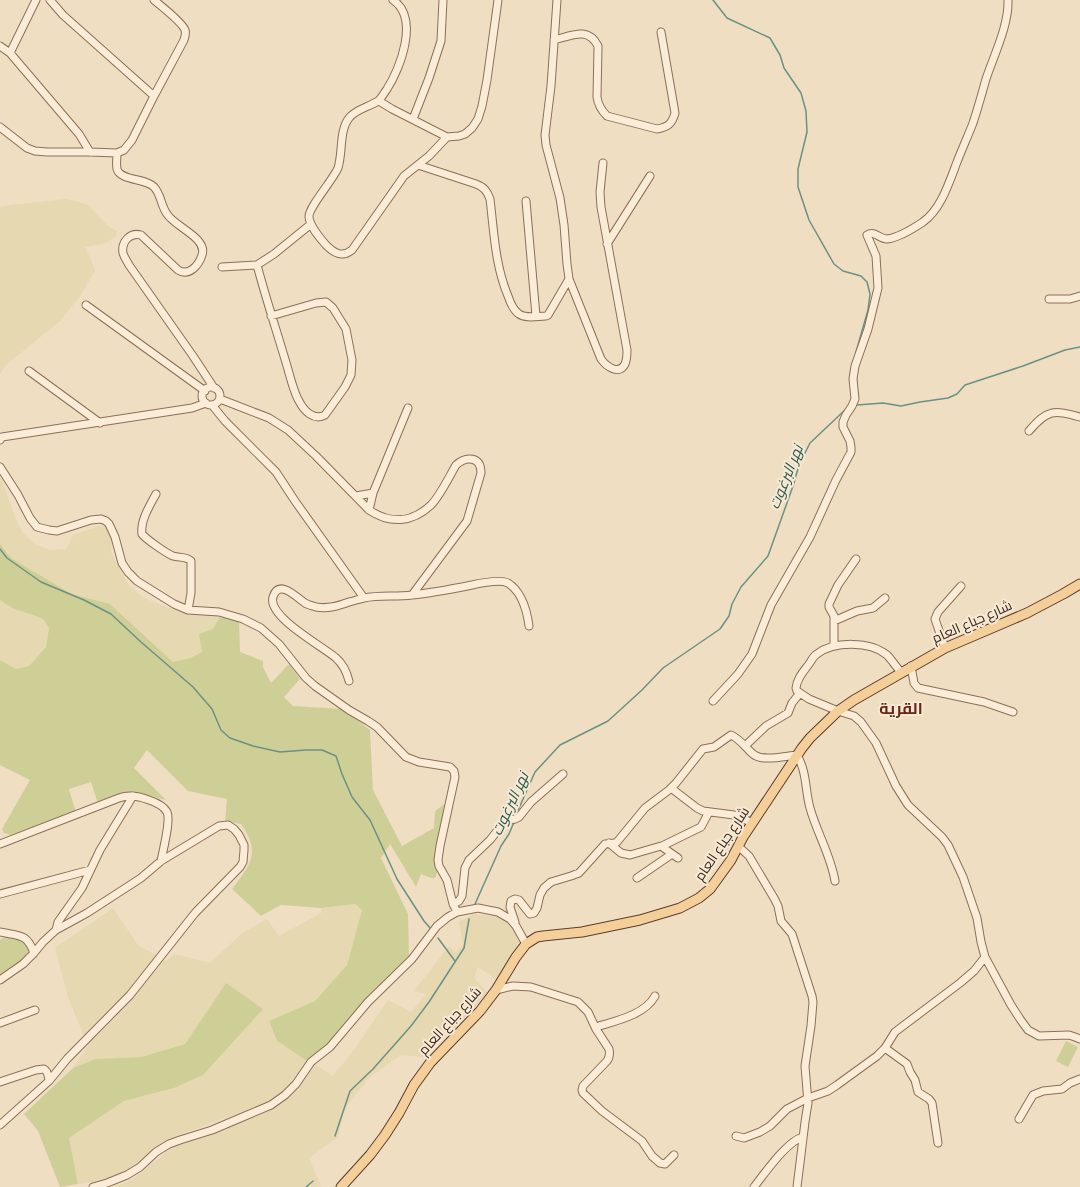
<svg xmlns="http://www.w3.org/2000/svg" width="1080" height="1187" font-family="Bitter,Cairo,serif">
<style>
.farmland{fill:#e6d8b0}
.green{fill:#cecf96}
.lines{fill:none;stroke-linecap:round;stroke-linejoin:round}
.stream{stroke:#6b9184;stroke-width:1.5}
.minor-casing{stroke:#8b6f59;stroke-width:9}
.major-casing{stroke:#593d2d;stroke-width:11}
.minor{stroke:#faecd7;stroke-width:7}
.major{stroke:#f5cf99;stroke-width:9}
.labels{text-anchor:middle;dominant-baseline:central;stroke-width:4;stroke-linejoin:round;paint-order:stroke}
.street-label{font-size:14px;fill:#3a291e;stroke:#f7e9d3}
.water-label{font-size:15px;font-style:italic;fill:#2c5b53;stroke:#f7e9d3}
.quarter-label{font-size:16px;font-weight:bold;fill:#69241b;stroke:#f7e9d3}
</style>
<rect width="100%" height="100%" fill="#f0dec3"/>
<path class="farmland" d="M66 199 79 202 88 205 108 226 117 231 116 236 106 243 91 246H84L91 259 95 271 80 296 60 321 6 365 0 374V207L10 205Z
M0 477 2 480 15 517 23 533 35 544 50 550 66 549 74 534 100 526H108L112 538 111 552 128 584 144 598 177 611 220 617 202 652 190 658 173 662 110 604 73 594 11 558 0 544Z
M0 600 14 609 33 615 43 619 49 628 46 647 29 666 16 669 0 660Z
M355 904 362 910 347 965 315 1001 269 1021 277 1041 307 1061 294 1083 282 1095 269 1102 166 1140 132 1170 106 1180 78 1184 69 1138 124 1101 174 1088 226 983 185 1044 141 1057 95 1059 73 1068 88 1046 68 997 55 948 113 908 138 945 166 961 174 954 210 963 242 933 267 919 279 936 321 913V908Z
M473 914 502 917 511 923 521 941 513 955 496 980 478 967 474 978 487 992 454 1029 449 1023 427 1044 432 1050 423 1057 401 1055 370 1077 344 1109 338 1137 309 1158 321 1186 319 1187H115L132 1180 171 1148 282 1103 299 1088 314 1064 333 1076 356 1047 388 1000 411 1012 426 994 414 991 449 946 456 952 463 944 459 922Z"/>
<path class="green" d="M0 544 11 558 72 594 110 604 173 662 190 658 202 652 199 634 213 629 220 617 239 621 240 652 263 661V667L271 683 289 664 300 679 284 697 293 706 343 709 370 730 373 790 402 846 434 828 435 811 446 803 438 870 435 878H431L421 874 416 887 390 844 381 858 408 914 409 959 370 995 343 1029 327 1048 307 1061 277 1041 269 1021 315 1001 347 965 362 910 355 904 321 908 281 905 261 916 232 889C251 864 261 852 241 824L225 821 227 799 188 791 147 750 134 768 166 800 140 793H129L98 804 91 782 69 789 76 813 10 835 4 833 2 829 30 780 0 765V660L16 669 29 666 46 647 49 628 43 619 33 615 14 609 0 600Z
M5 937 13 938 27 942C34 958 11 969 0 977V940Z
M226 983 263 1009 203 1075 174 1088 124 1101 69 1138 78 1184 60 1187 38 1131 24 1114 73 1068 95 1059 141 1057 185 1044Z
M1066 1041 1078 1047 1068 1067 1056 1061Z"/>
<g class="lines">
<path class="stream" d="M713 0 727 18 770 38 780 55 784 68 801 93 806 111 807 132 798 169V187L809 220 834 264 843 271 861 276 867 282 870 294 868 310 856 352
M857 405 883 403 901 406 920 402 948 398 957 394 965 385 1023 366 1065 350 1080 347
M0 549 7 558 41 582 84 600 111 614 141 642 193 687 212 709 221 730 230 738 253 746 280 752 306 750H322L336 756 342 774 352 797 370 820 397 879 424 921 431 929
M516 815 535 772 560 745 608 721 642 690 663 668 720 629 729 616 732 604 741 587 768 556 793 486 799 465 810 443 845 410
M475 904 501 846 509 834 514 822
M438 938 455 961
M335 1136 350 1091 373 1069 411 1026 429 1002 464 948 469 919
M306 1187 313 1181"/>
<g class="minor-casing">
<path id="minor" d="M50 0 63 15 154 96
M393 0C420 18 400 69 387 89 384 93 381 99 378 101 369 107 356 109 349 118 339 131 343 152 338 168 333 180 308 208 309 217 310 227 320 238 326 245 334 253 342 258 352 250L404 176 429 156 447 137
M557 0 551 86 545 135 546 145 560 198 564 225 567 264 569 279 601 359C606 366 619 376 625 364 627 360 627 355 627 350L601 207 600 192 603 163
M554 40C571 36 588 26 598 46L597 97C598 105 601 110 607 116L657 129C668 127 672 124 675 113L661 32
M0 46 10 53 79 134 90 152
M10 53 36 0
M379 101 392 109 447 137 459 136 465 134 472 128 478 119 482 106 487 80 498 0
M413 119 429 78 441 41 443 0
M0 127 27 148 35 151 47 152H90L117 153 124 150 132 140 154 96 184 40C185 37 186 33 185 30 182 22 161 6 154 0
M117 153C117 158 116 164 117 169 120 181 146 178 154 187 161 194 161 206 167 214 175 227 208 238 202 255 199 265 189 277 178 270L141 235C130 232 121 242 123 253 124 257 127 261 129 265L193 356 214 388
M418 165 476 184C484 187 487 191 490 199 494 232 495 265 508 296 510 302 513 310 519 314 526 319 538 316 546 316L548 315 569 279
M526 201 536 316
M607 244 650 176
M257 265C266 299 277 332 287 366 290 376 294 393 299 401 304 411 314 421 325 415L345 387 351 375 352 360 346 329 333 308 326 302 316 303 271 316
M222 267 257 265 274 254 311 224
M1049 299H1070L1080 296
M86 305 205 391
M29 371 100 423
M202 396a9 9 0 1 1 18 0a9 9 0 1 1-18 0Z
M220 399 269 418 288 430 316 456 369 510C390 524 412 523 431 505 440 496 449 477 456 465 466 456 481 456 481 473L467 521 412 595
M212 405 225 421 276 472 295 501 364 598
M1029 431C1048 409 1053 410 1080 417
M0 440 2 437 192 408 206 403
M0 467 18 495 30 518 37 527 49 530 57 531 91 520 101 519 106 521 109 524 115 537 122 563 128 572 137 581 174 604 188 610 219 612 243 619 261 628 279 644 306 678 315 686 349 710 368 721 377 727 406 757 419 762 450 767 454 771 455 777 440 846 438 860 439 866 447 880 453 904 457 912
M156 494C150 505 140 521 142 534 147 540 166 553 173 556 179 558 186 556 191 561V593L188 610
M356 496 373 493
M369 510 373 493 408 408
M834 621 857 611 873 608 885 598
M834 646V616L829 607V604L838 585 856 559
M945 648 935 619 938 612 961 586
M911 666 914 683 918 688 984 702 1013 712
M901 672C896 667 892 660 887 655 870 641 834 641 817 654 813 656 812 660 809 664 804 671 797 678 796 688L797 691 809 699 838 711 854 716 861 722 876 743 896 786 908 805 942 837 948 845 963 877 977 918 981 942 985 957 1011 1005 1020 1019 1028 1030 1039 1036 1069 1035 1075 1037 1080 1039
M349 681C347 673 343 664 336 658 324 647 267 617 273 597 279 578 297 598 305 603 308 605 313 606 316 607 328 609 338 606 349 602 354 601 359 599 364 598 379 595 396 597 412 595 432 593 452 589 472 585 481 583 500 579 508 583 522 592 527 611 529 626
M713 701 738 674 752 654 771 605 810 537 836 480 851 452V447L850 441 843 427V422L846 415 852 406 855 399 853 379 855 366 868 329 878 288 876 256 867 235C875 230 879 239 887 239 897 238 914 228 923 222 941 209 949 183 957 162 962 149 968 136 973 123 978 108 982 93 986 79 994 55 1009 25 1008 0
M745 746 766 726 788 713 792 703 800 693
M671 788 697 808 703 811 734 815 753 823
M609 843 621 853 630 855 661 846 678 858
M0 844 119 798C129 794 139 796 149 800 155 802 163 805 167 812 171 820 163 850 161 861
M662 846 701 827 709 812
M738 846 749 856 774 898 778 906 781 921 792 934 812 996 813 1002 811 1026 805 1066 808 1103 805 1122 797 1187
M637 878 672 854
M0 894 90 870
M453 904 459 901 462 896 465 868 469 860 490 840 505 821 515 819 519 817 531 802 563 774
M515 922 510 907 511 901 515 899 519 900 530 914 534 913 537 908 540 895 544 888 551 882 571 876 579 873 605 844 615 843 617 842 645 808 669 790 676 783 703 749 714 747 731 735C740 739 746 748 753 754 762 762 785 756 797 755 807 772 805 790 810 808 817 833 831 856 835 881
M56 930 58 922 82 888 100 850 133 796
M0 932C19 936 27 933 34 953L23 964 0 980
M34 953 43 942 56 930 87 913 141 878 161 861 219 826 228 825 234 829 239 835 244 845V850L243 862 240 867 195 913 130 995 67 1059 49 1081
M496 990 513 986 531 987 578 1002 588 1012 596 1029 609 1049C610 1054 610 1057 607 1061L583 1086 582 1090 583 1093 602 1111 642 1141 652 1156 660 1163 665 1164 674 1155
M0 1023 35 1010
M596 1027C615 1021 645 1015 655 996
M885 1048 907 1064 910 1072 915 1080 918 1092 929 1099 932 1103 938 1143
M0 1082 36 1070 44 1069C49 1072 48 1077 49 1081L0 1125
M1019 1119 1033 1095 1043 1091 1062 1089 1070 1083 1080 1079
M736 1136 744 1138 760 1132 770 1126 787 1109 808 1098 828 1091 837 1085 877 1056 885 1048 895 1032 960 983 974 971 985 957
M93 1187 107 1183 127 1175 140 1167 156 1152 169 1144 180 1140 212 1130 245 1116 271 1105 285 1095 296 1084 311 1062 330 1047 368 1002 412 959 437 926 448 917 457 912 478 908 498 912 510 919 516 926 526 944
M754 1187C765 1173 787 1141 803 1137"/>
</g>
<g class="major-casing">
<path id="major" d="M341 1187 370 1155 385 1135 399 1113 414 1085 430 1063 480 1011 496 990 516 957 526 944 537 937 543 936 582 932 640 920 680 908 699 898 710 889 718 878 731 860 743 837 802 748 810 738 838 711 854 700 945 648 1027 613 1063 594 1080 584"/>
</g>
<use href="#minor" class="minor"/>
<use href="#major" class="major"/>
</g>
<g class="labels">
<g class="street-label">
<text transform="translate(972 622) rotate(-24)">شارع جباع العام</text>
<text transform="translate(722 844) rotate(-56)">شارع جباع العام</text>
<text transform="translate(450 1021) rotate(-48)">شارع جباع العام</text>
</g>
<g class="water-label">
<text transform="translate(786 477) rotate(-68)">نهر البرغوت</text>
<text transform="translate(510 804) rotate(-65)">نهر البرغوت</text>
</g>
<g class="quarter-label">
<text x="901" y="708">القرية</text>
</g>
</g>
</svg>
